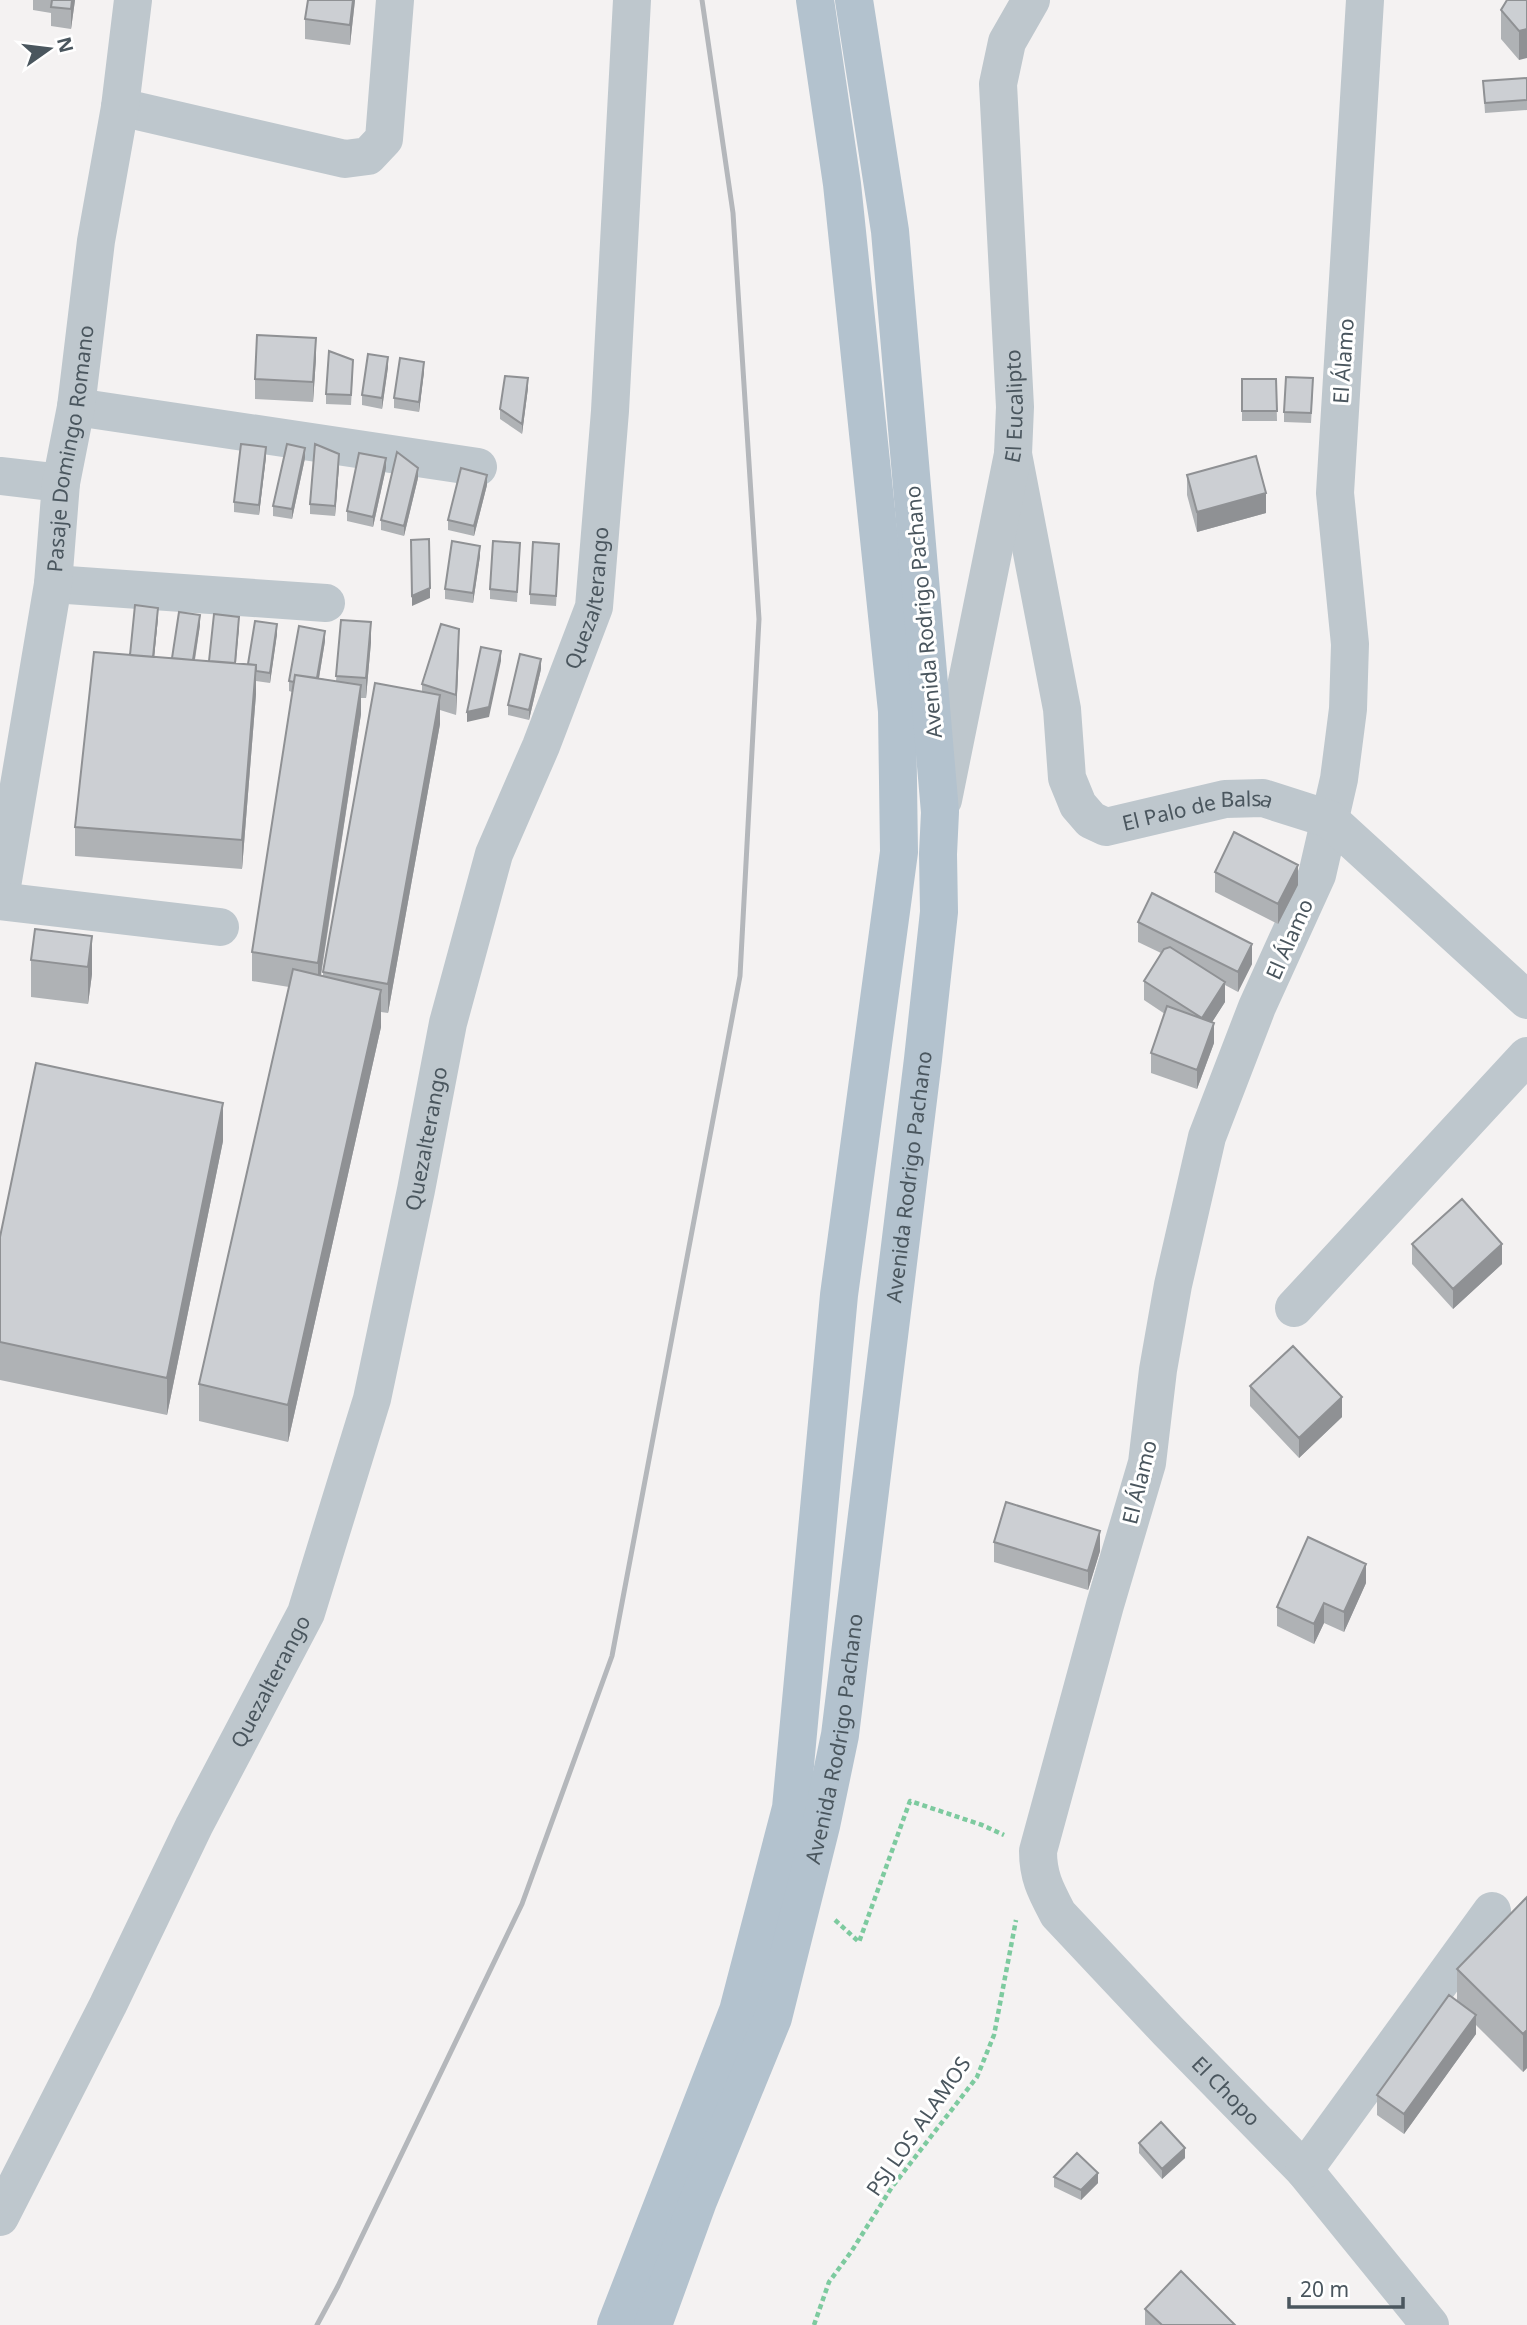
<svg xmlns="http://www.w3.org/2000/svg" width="1527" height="2325" font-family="'Noto Sans',sans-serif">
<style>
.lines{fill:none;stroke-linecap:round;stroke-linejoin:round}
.path{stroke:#7dca9f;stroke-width:4.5;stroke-dasharray:5 3.5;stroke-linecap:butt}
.minor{stroke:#bec7cd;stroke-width:38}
.tertiary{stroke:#bec7cd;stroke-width:38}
.primary{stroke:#b3c2ce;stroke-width:38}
.rail{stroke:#b4b7bb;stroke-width:5}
.wall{fill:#afb2b5}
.shaded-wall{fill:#8f9194}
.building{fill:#cccfd3;stroke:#8f9194;stroke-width:2}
.labels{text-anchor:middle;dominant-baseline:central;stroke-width:6;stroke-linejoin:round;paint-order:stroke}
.street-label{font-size:21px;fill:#4a565e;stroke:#fff}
</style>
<rect width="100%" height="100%" fill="#f4f2f2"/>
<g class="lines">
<path class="path" d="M835 1920 859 1942 910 1801 982 1825 1004 1835
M814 2325 829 2282 851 2252 892 2187 977 2077 994 2035 1016 1920"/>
<g class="minor">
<path id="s1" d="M1365 0 1335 493 1350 644 1348 709 1339 779 1317 875 1257 1007 1207 1137 1173 1285 1158 1370 1147 1463 1105 1605 1038 1851C1038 1877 1046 1891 1058 1914L1168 2031 1304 2170 1430 2325"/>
<path d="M120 107 345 159 368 156 384 139 395 0"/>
<path d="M76 407 478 467"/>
<path id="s2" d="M1013 454 1062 709 1067 778 1078 805 1091 820 1106 827 1225 799 1263 798 1329 819 1527 1000"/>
<path d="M0 476 61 483"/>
<path d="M53 584 326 603"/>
<path id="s3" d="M943 800 1013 454 1015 407 998 84 1007 42 1031 0"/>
<path id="s4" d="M0 898 53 584 61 483 76 407 96 241 120 107 133 0"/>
<path d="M0 901 220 927"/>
<path d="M1294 1308 1527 1056"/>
<path d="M1304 2170 1492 1911"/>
</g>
<path class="tertiary" id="s5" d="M0 2217 108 2005 194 1826 306 1613 372 1399 416 1190 448 1023 494 854 541 746 594 607 610 411 632 0"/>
<g class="primary">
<path d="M616 2325 738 2011 791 1808 839 1295 899 852 897 711 842 184 815 0"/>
<path id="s6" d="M653 2325 698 2201 773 2018 821 1826 840 1735 923 1059 939 912 938 854 940 812 890 231 854 0"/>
</g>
<path class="rail" d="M317 2325 338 2286 522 1904 612 1656 740 976 759 619 733 213 702 0"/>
</g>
<path class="wall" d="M33 0H75L71 29 51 26V13L33 10Z
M308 0H355L350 45 305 39V19Z
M1527 0 1519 60 1501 39V10Z
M1527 78V110L1485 113 1483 81Z
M316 358 313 402 255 399V379Z
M388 367 382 409 362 405V395Z
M353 370 351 405 326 404V394Z
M424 372 419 412 394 408V398Z
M1242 379H1276L1277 421H1242Z
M528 388 522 434 500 419V409Z
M1313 388 1311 423 1284 422V412Z
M266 457 259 515 234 512V502Z
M305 458 292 519 273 516V506Z
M339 465 335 516 310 514V504Z
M386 468 373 527 347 521V511Z
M1187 475 1266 513 1197 532 1187 495Z
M418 478 404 536 381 530V520Z
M487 485 474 536 448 530V520Z
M520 553 517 602 490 599V589Z
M559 554 556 606 530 604V594Z
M480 556 473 603 445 599V589Z
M158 618 154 657 172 658 200 625 195 660 209 661 239 627 236 663 248 664 277 634 270 683 256 681V694L242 869 75 856V827L130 655Z
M341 620 371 642 366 698H361V714L321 976H323V972L422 692V684L459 649 456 715 440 710V724L388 1013 381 1012V1027L288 1442 199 1421V1384L289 987 252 981V952L292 692 289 691V681L325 641 319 678 336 681Z
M541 669 529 720 508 715V705Z
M1215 872 1298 885 1278 924 1215 892Z
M1138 922 1252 964 1238 992 1225 985V1002L1212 1022 1214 1043 1197 1089 1151 1073V1053L1165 1014 1144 1000V981L1161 953 1138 942Z
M92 936V974L88 1004 31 997V960Z
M223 1141 167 1415 0 1380V1237Z
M1412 1244 1502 1264 1453 1309 1412 1264Z
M1250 1386 1342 1417 1299 1458 1250 1406Z
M994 1542 1100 1551 1088 1590 994 1562Z
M1366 1583 1344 1632 1324 1623 1314 1644 1277 1626V1607Z
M1527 1897V2068L1523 2072 1476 2025V2034L1404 2134 1377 2115V2095L1457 2001V1969Z
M1139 2143 1185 2158 1162 2179 1139 2153Z
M1054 2177 1098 2183 1081 2200 1054 2187Z
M1145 2309 1235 2325H1145Z"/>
<path class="shaded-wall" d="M72 0H75L71 29V9Z
M353 0H355L350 45V25Z
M1527 29V58L1519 60V31Z
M316 338V358L313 402V382Z
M388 357V367L382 409V398Z
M424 362V372L419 412V402Z
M528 378V388L522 434V424Z
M266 447V457L259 515V505Z
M305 448V458L292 519V509Z
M339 454V465L335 516V506Z
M386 458V468L373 527V517Z
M418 468V478L404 536V526Z
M487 475V485L474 536V526Z
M1266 493V513L1197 532V512Z
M480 546V556L473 603V593Z
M430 588V598L412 606V596Z
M158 608V618L153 669V659Z
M200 615V625L193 670V660Z
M239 617V627L234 676V666Z
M371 622V642L366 698V678Z
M277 624V634L270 683V673Z
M459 629V649L456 715V695Z
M325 631V641L316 696V686Z
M501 651V661L489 717 467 722V712Z
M541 659V669L529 720V710Z
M256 665V694L242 869V840Z
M361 685V714L318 992V963Z
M440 695V724L388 1013V984Z
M1298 865V885L1278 924V904Z
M92 936V974L88 1004V967Z
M1252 944V964L1238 992V972Z
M1225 982V1002L1202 1038V1018Z
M381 990V1027L288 1442V1405Z
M1214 1023V1043L1197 1089V1070Z
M223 1103V1141L167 1415V1378Z
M1502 1244V1264L1453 1309V1289Z
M1342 1397V1417L1299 1458V1438Z
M1100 1531V1551L1088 1590V1571Z
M1366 1564V1583L1344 1632V1612Z
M1324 1603V1623L1314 1644V1624Z
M1476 2015V2034L1404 2134V2114Z
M1527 2030V2068L1523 2072V2034Z
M1185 2148V2158L1162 2179V2169Z
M1098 2173V2183L1081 2200V2190Z"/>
<path class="building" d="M52 0H72L71 9 51 7Z
M308 0H353L350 25 305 19Z
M1507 0H1527V29L1519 31 1501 10Z
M1527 78V100L1485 103 1483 81Z
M257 335 316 338 313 382 255 379Z
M329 351 353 360 351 395 326 394Z
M368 354 388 357 382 398 362 395Z
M400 358 424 362 419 402 394 398Z
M505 376 528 378 522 424 500 409Z
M1286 377 1313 378 1311 413 1284 412Z
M1242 379H1276L1277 411H1242Z
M241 444 266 447 259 505 234 502Z
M287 444 305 448 292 509 273 506Z
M315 444 339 454 335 506 310 504Z
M397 452 418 468 404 526 381 520Z
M359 453 386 458 373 517 347 511Z
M1256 456 1266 493 1197 512 1187 475Z
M461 468 487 475 474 526 448 520Z
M429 539 430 588 412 596 411 540Z
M452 541 480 546 473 593 445 589Z
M493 541 520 543 517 592 490 589Z
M533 542 559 544 556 596 530 594Z
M135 605 158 608 153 657 130 655Z
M179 612 200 615 193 660 172 658Z
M214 614 239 617 235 663 209 661Z
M341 620 371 622 366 678 336 676Z
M255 621 277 624 270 673 256 671V665L248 664Z
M441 624 459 629 456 695 422 684Z
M299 626 325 631 317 678 295 675 294 682 289 681Z
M481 647 501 651 489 707 467 712Z
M94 652 256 665 242 840 75 827Z
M520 654 541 659 529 710 508 705Z
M295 675 361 685 318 963 252 952Z
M375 683 440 695 388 984 323 972Z
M1234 832 1298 865 1278 904 1215 872Z
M1152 893 1252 944 1238 972 1138 922Z
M35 929 92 936 88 967 31 960Z
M1170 947 1225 982 1202 1018 1144 981 1164 949Z
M293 969 381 990 288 1405 199 1384Z
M1167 1006 1214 1023 1197 1070 1151 1053Z
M36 1063 223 1103 167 1378 0 1342V1237Z
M1462 1199 1502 1244 1453 1289 1412 1244Z
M1293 1346 1342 1397 1299 1438 1250 1386Z
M1006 1502 1100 1531 1088 1571 994 1542Z
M1308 1537 1366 1564 1344 1612 1324 1603 1314 1624 1277 1607Z
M1527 1897V2030L1523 2034 1457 1969Z
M1449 1995 1476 2015 1404 2114 1377 2095Z
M1161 2122 1185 2148 1162 2169 1139 2143Z
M1077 2153 1098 2173 1081 2190 1054 2177Z
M1181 2271 1235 2325H1162L1145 2309Z"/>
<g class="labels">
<g class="street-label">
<text transform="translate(1343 361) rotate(-86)">El Álamo</text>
<text stroke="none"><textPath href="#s3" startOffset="401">El Eucalipto</textPath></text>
<text stroke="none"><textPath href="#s4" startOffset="455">Pasaje Domingo Romano</textPath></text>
<text stroke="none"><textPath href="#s5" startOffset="1734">Quezalterango</textPath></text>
<text transform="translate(923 612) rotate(-95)">Avenida Rodrigo Pachano</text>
<text stroke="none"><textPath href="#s2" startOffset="488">El Palo de Balsa</textPath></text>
<text transform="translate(1289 939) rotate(-66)">El Álamo</text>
<text stroke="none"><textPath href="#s5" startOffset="1167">Quezalterango</textPath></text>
<text stroke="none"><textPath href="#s6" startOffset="1183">Avenida Rodrigo Pachano</textPath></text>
<text transform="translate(1139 1482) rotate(-76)">El Álamo</text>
<text stroke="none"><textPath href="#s5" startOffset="600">Quezalterango</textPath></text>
<text stroke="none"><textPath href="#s6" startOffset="616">Avenida Rodrigo Pachano</textPath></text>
<text stroke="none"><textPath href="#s1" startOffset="2210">El Chopo</textPath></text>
<text transform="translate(918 2126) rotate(-55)">PSJ LOS ALAMOS</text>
</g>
</g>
<g transform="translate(49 49) rotate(76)" stroke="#ffffff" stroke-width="5" paint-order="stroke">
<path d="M0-5L12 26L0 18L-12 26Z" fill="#4a565e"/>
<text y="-10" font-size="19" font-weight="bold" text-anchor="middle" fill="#4a565e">N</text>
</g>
<path d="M1289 2297v10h114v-10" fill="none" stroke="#4a565e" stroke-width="3.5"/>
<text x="1300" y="2297" font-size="21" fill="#4a565e" stroke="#ffffff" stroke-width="5" paint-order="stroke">20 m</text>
</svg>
